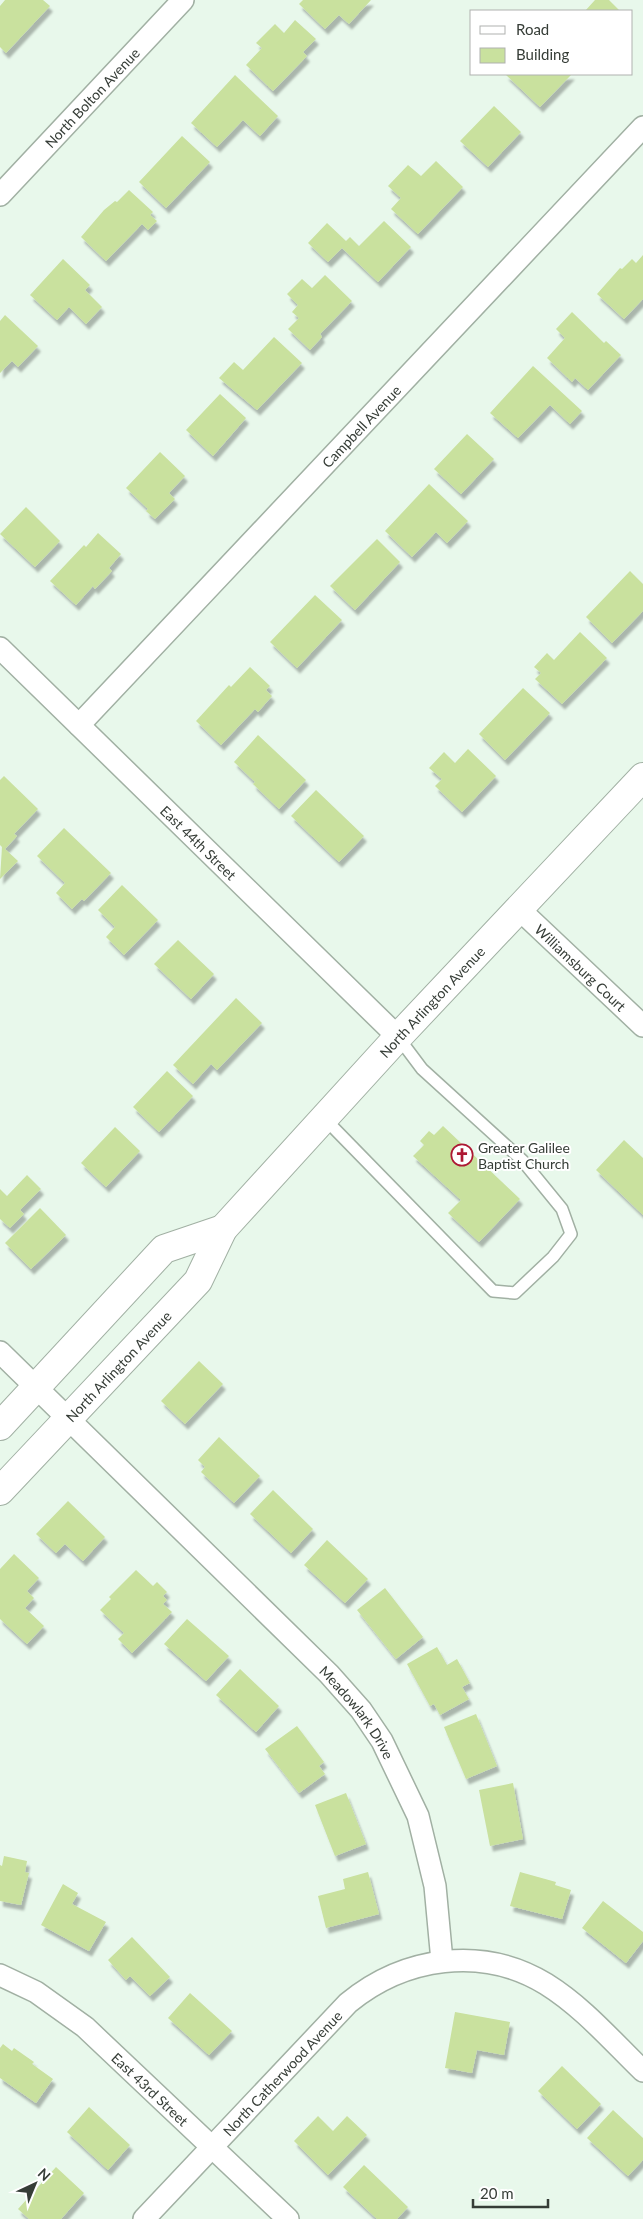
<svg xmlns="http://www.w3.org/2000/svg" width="643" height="2219" font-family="Lato,sans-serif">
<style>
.building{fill:#c9e19e;filter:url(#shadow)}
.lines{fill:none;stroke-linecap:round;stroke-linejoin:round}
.service-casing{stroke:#a1b0a3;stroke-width:14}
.minor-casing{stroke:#a1b0a3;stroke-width:24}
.secondary-casing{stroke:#a1b0a3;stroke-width:30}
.service{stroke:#fff;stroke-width:11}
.minor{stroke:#fff;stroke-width:21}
.secondary{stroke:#fff;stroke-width:28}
.labels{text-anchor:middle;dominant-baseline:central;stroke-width:4;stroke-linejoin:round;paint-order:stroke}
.street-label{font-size:14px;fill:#363d37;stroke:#fff}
.poi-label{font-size:14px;fill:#363d37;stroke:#fff;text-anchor:start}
</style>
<defs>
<filter id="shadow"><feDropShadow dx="3" dy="5.5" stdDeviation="1" flood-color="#0004"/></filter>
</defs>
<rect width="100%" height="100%" fill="#e8f8eb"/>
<path class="building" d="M5 0H43L50 6 6 53 0 47V6Z
M303 0H371L349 24 339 15 325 29 299 4Z
M595 0H609L620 11H585Z
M295 20 316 39 303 52 307 56 273 91 246 65 262 48 256 43 275 24 284 33Z
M505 74H572L540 107Z
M235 75 278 116 260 136 243 120 217 147 191 123Z
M494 106 521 132 488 167 460 141Z
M182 136 210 162 166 208 139 182Z
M436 161 463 187 418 234 391 209 401 198 388 186 408 165 421 176Z
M129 190 153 212 150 215 157 221 148 230 142 224 106 261 81 237 104 210 115 201 117 202Z
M384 221 411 247 378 282 342 248 328 262 308 243 327 223 346 241 350 237 359 246Z
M643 255V299L624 319 597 294 620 268 622 269 632 259 636 263Z
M63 259 90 285 85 290 102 307 86 324 69 307 57 320 30 295Z
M325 275 352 301 320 334 322 337 310 350 288 329 299 318 292 312 298 305 287 294 302 279 312 288Z
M572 312 604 343 606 341 621 355 588 390 575 378 572 382 547 358 565 338 556 329Z
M5 315 38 346 18 367 12 361 0 373V321Z
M274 337 302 363 257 410 219 378 234 362 243 370Z
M533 366 582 411 570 424 550 405 518 438 490 413Z
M220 394 246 418 213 456 186 430Z
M467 434 494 459 461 494 434 469Z
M160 452 185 476 169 493 175 499 155 519 146 511 148 509 126 488Z
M429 484 468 521 447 543 436 532 412 557 385 531Z
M26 507 60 541 35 567 0 534Z
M98 533 121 554 109 568 112 571 95 589 93 586 76 605 50 581 84 545 86 547Z
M377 539 400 562 355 610 330 586Z
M630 571 643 584V611L612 643 586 617Z
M315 595 342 620 297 668 270 642Z
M580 632 607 658 562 704 535 679 541 673 534 667 547 653 554 660Z
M250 667 270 686 266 690 272 696 258 712 255 709 221 745 196 721 229 685 231 687Z
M523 688 550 713 505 760 479 734Z
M258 735 306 780 279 809 253 784 255 782 234 762Z
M468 749 496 776 462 812 435 786 442 779 429 768 444 752 455 763Z
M4 776 38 809 14 834 17 836 5 849 18 861 0 879 2 847 0 845V780Z
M316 790 364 836 339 862 291 816Z
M64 828 111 873 84 901 82 899 72 909 56 893 65 883 37 856Z
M122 885 158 920 124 955 106 937 115 927 98 910Z
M178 940 214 974 191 999 154 964Z
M236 998 262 1023 217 1070 211 1064 193 1084 173 1065Z
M167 1071 193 1096 159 1132 133 1107Z
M443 1126 520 1199 479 1242 448 1213 461 1200 413 1156 424 1145 420 1141 429 1131 434 1135Z
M115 1127 140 1151 106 1187 81 1163Z
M624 1140 643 1158V1215L596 1170Z
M27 1175 41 1189 20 1210 24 1214 10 1228 0 1219V1189L7 1196Z
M40 1208 66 1235 31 1269 5 1243Z
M199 1361 223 1384 185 1424 161 1401Z
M219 1437 260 1476 234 1503 201 1472 205 1467 198 1460Z
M273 1490 313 1529 291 1553 250 1514Z
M68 1501 105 1537 83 1561 65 1544 56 1553 36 1534Z
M327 1540 368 1579 345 1603 304 1565Z
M14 1554 39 1578 27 1591 34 1598 25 1608 44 1626 27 1644 0 1619V1569Z
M136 1570 153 1586 157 1582 167 1592 163 1596 167 1600 163 1604 172 1612 132 1653 118 1639 124 1633 100 1610 111 1599 109 1597Z
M385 1588 423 1637 396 1659 357 1610Z
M187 1619 229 1656 206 1681 164 1644Z
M437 1647 447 1665 457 1659 470 1683 462 1687 469 1699 440 1715 434 1704 430 1706 407 1664Z
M240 1669 279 1706 256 1732 216 1695Z
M476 1714 497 1766 466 1779 444 1727Z
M297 1726 324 1762 319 1766 325 1774 299 1793 265 1749Z
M513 1783 523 1839 490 1846 479 1790Z
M346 1793 366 1844 335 1856 315 1805Z
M4 1856 27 1861 25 1872 29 1873 21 1905 0 1901V1865L2 1866Z
M368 1872 379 1914 326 1928 318 1896 345 1889 343 1879Z
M520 1872 556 1882 555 1885 571 1890 562 1919 510 1906Z
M63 1884 78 1893 72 1904 106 1922 89 1951 41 1925Z
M603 1901 643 1932V1941L626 1963 582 1928Z
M132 1937 170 1977 150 1996 130 1976 126 1980 108 1960Z
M190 1993 232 2031 209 2055 168 2018Z
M455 2012 510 2022 504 2055 477 2050 472 2073 445 2068Z
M3 2044 12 2051 14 2048 34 2062 32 2064 53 2079 36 2103 0 2078V2048Z
M562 2066 601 2104 577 2129 538 2091Z
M89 2107 130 2145 108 2170 67 2132Z
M613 2110 643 2138V2160L628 2176 587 2138Z
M318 2116 333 2131 347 2116 367 2135 328 2175 294 2141Z
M364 2165 408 2207 397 2219H377L343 2187Z
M56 2167 84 2193 61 2219H29L18 2209Z"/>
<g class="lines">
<g class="service-casing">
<path id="service" d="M324 1118 493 1291 515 1293 553 1257 571 1234 562 1209 522 1160 422 1069 398 1037"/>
</g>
<g class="minor-casing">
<g id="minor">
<path id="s1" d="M0 195 183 0"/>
<path id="s2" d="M0 648 398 1037"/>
<path id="s3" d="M79 725 643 127"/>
<path id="s4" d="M519 909 643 1026"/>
<path id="s5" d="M0 1352 329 1674 361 1710 382 1741 418 1816 435 1886 442 1961"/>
<path id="s6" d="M0 1975 36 1992 85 2027 288 2219"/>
<path id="s7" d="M144 2219 348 2003C404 1957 482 1945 546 1984 583 2007 612 2041 643 2071"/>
</g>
</g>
<g class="secondary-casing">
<g id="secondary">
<path d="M0 1426 164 1249 223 1229"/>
<path id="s8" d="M0 1491 198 1281 223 1229 398 1037 643 777"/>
</g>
</g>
<use href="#service" class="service"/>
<use href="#minor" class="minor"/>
<use href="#secondary" class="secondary"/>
</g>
<defs>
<g id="church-ring" transform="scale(1.125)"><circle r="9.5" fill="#fff" stroke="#ad1833" stroke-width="1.5"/><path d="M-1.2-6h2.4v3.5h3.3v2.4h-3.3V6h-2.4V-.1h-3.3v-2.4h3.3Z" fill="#ad1833"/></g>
</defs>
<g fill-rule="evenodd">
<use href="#church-ring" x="462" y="1155"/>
</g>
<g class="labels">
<g class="street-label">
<text stroke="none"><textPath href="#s1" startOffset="134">North Bolton Avenue</textPath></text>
<text stroke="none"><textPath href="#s3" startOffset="411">Campbell Avenue</textPath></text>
<text stroke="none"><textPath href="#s2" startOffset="278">East 44th Street</textPath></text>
<text stroke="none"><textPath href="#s4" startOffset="85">Williamsburg Court</textPath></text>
<text stroke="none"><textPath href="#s8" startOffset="655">North Arlington Avenue</textPath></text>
<text stroke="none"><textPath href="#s8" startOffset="172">North Arlington Avenue</textPath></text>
<text stroke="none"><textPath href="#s5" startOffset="508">Meadowlark Drive</textPath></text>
<text stroke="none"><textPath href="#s7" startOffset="201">North Catherwood Avenue</textPath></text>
<text stroke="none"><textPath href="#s6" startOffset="190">East 43rd Street</textPath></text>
</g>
<g class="poi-label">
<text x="478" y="1147">Greater Galilee<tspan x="478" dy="16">Baptist Church</tspan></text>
</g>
</g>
<rect x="470" y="10" width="162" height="65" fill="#ffffff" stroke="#afb1af"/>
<rect x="480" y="26" width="25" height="8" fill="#ffffff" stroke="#afb1af"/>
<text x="516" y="35" font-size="15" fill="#363d37">Road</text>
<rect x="480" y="48" width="25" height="15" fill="#c9e19e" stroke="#afb1af"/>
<text x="516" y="60" font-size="15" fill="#363d37">Building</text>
<g transform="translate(35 2184) rotate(44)" stroke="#ffffff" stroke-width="4" paint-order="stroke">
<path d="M0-4L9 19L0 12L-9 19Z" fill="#363d37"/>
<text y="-8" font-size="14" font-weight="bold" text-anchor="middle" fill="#363d37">N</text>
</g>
<path d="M473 2199v8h75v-8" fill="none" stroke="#363d37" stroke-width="2.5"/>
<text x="480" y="2199" font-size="15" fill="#363d37" stroke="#ffffff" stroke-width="4" paint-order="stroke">20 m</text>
</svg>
